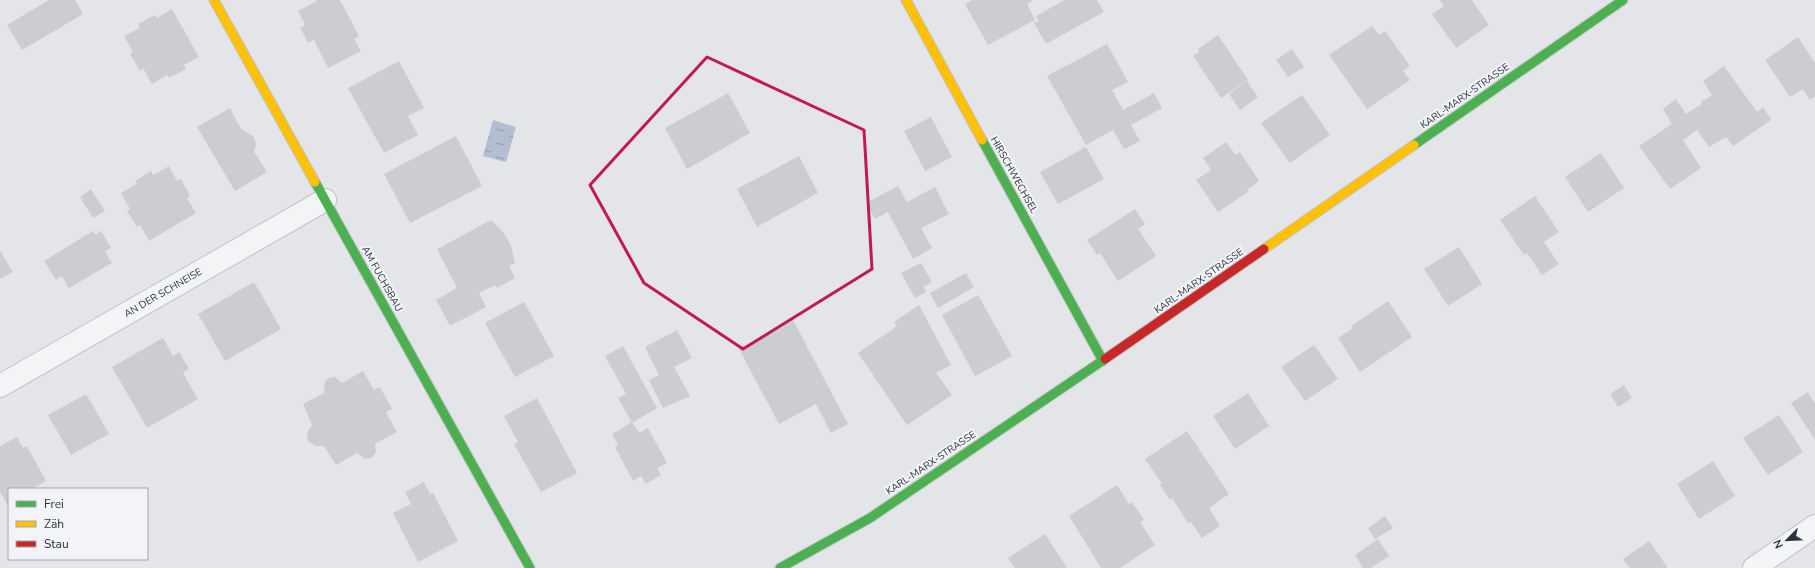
<svg xmlns="http://www.w3.org/2000/svg" width="1815" height="568" font-family="'Nunito Sans',sans-serif">
<style>
.water{fill:url(#water-ripples)}
.building{fill:#cccdd1}
.lines{fill:none;stroke-linecap:round;stroke-linejoin:round}
.street-casing{stroke:#c2c3c7;stroke-width:24}
.fast-casing{stroke:#c2c3c7;stroke-width:11}
.slow-casing{stroke:#c2c3c7;stroke-width:11}
.jam-casing{stroke:#c2c3c7;stroke-width:11}
.street{stroke:#f3f4f6;stroke-width:22}
.fast{stroke:#4caf50;stroke-width:9}
.slow{stroke:#ffc107;stroke-width:9}
.jam{stroke:#c62828;stroke-width:9}
.marked{fill:none;stroke:#c2185b;stroke-width:3;stroke-linejoin:round}
.labels{text-anchor:middle;dominant-baseline:central;stroke-width:4;stroke-linejoin:round;paint-order:stroke}
.street-label{font-size:10px;fill:#2c3041;stroke:#f2f4f7}
</style>
<defs>
<pattern id="water-ripples" width="26" height="14" patternUnits="userSpaceOnUse"><rect width="26" height="14" fill="#b4bdd2"/><path d="M2 4q2-2 4 0t4 0M15 11q2-2 4 0t4 0" fill="none" stroke="#939aac"/></pattern>
</defs>
<rect width="100%" height="100%" fill="#e4e5e9"/>
<path class="water" d="M493 120 516 127 506 162 483 156Z"/>
<path class="building" d="M49 0H75L83 14 22 50 7 25Z
M316 0H340L359 36 354 39 361 51 328 68 314 40 308 43 300 28 305 25 298 11 317 1Z
M972 0H1033L1027 4 1035 20 988 45 965 4Z
M1065 0H1097L1104 12 1046 44 1034 23 1039 21 1036 16Z
M1440 0H1472L1489 25 1456 48 1432 14 1444 6Z
M172 9 199 57 184 65 186 69 169 78 167 75 152 84 143 68 140 71 130 54 133 52 124 36 140 28 138 24 155 15 157 18Z
M1372 26 1379 35 1385 31 1410 66 1403 71 1410 80 1367 109 1329 55Z
M1218 35 1248 80 1221 98 1193 56 1199 52 1198 49Z
M1798 37 1815 63V96L1810 100 1803 89 1790 97 1765 60Z
M1107 44 1128 82 1112 90 1123 110 1154 93 1162 108 1131 125 1140 141 1124 149 1113 130 1086 145 1047 76Z
M1292 49 1304 67 1288 77 1276 60Z
M399 61 424 108 408 116 418 135 384 153 348 88Z
M1724 66 1757 112 1763 107 1771 120 1733 146 1726 137 1709 147 1697 130 1683 140 1701 168 1670 189 1639 146 1672 124 1663 109 1676 99 1686 114 1702 104 1701 102 1712 95 1703 81Z
M1247 81 1258 97 1240 110 1229 94Z
M728 93 750 133 687 169 665 128Z
M1302 95 1330 135 1290 163 1261 123Z
M230 108 241 129 253 136 256 144 254 152 267 172 235 191 197 127Z
M931 117 952 157 925 171 904 131Z
M456 136 482 186 410 223 384 174Z
M1226 142 1236 155 1240 152 1259 181 1247 190 1248 192 1218 212 1196 180 1211 170 1203 158Z
M1086 147 1104 179 1058 204 1040 172Z
M1601 153 1624 188 1588 212 1565 177Z
M799 156 818 193 757 227 737 189Z
M169 166 177 181 181 179 190 196 187 198 196 213 149 241 140 225 137 227 127 211 130 209 121 193 137 184 135 181 151 171 153 175Z
M898 186 907 202 935 187 949 214 921 228 932 248 913 259 888 212 875 219 866 203Z
M91 189 105 211 93 218 80 197Z
M1535 196 1559 232 1544 242 1559 264 1542 275 1527 253 1524 255 1500 220Z
M1135 209 1145 224 1138 229 1156 256 1118 281 1100 253 1097 255 1087 240Z
M491 220 504 233 511 246 515 263 509 266 515 278 497 288 495 285 479 293 486 307 450 326 436 300 457 288 437 249Z
M93 231 95 235 101 231 111 248 105 251 112 263 69 288 62 276 56 280 44 261Z
M1459 247 1482 284 1448 306 1424 269Z
M0 251 13 272 0 279Z
M921 263 932 282 923 287 926 292 915 298 901 273Z
M966 273 974 287 938 308 930 293Z
M254 282 281 329 225 361 198 314Z
M978 295 1012 356 975 376 942 315Z
M1388 301 1412 337 1360 372 1338 338 1353 328 1351 326Z
M524 302 554 356 515 377 485 323Z
M919 305 951 365 936 373 952 395 907 425 858 353 897 326 894 322Z
M793 320 848 424 831 433 816 404 779 424 739 349Z
M677 330 692 358 674 367 690 396 663 408 649 380 659 375 645 347Z
M163 338 173 356 179 352 189 369 183 373 198 399 147 428 112 367Z
M1314 345 1338 379 1305 401 1281 367Z
M623 346 657 408 632 423 618 398 626 394 605 356Z
M363 371 374 390 380 387 392 409 386 412 397 432 375 444 376 452 372 458 365 459 357 453 336 465 324 446H315L308 441 307 432 312 425 303 404 324 393 325 381 329 378 335 377 342 383Z
M1624 385 1632 398 1618 407 1610 394Z
M1808 392 1815 404V440L1791 403Z
M1248 393 1269 426 1235 449 1213 416Z
M86 394 109 434 71 455 48 415Z
M537 398 577 473 541 492 514 444 518 442 504 416Z
M1779 415 1803 452 1768 475 1743 438Z
M632 422 639 433 648 428 667 463 657 468 661 475 646 484 641 476 633 481 615 447 618 445 612 434Z
M1187 431 1229 494 1209 508 1220 526 1202 538 1190 521 1188 523 1172 498 1170 500 1160 485 1162 484 1145 459Z
M17 437 23 448 27 446 46 481 32 489H9V503L7 504 0 492V446Z
M1713 461 1735 496 1699 519 1677 484Z
M424 482 430 494 433 493 458 541 418 562 393 513 411 504 405 492Z
M1117 485 1129 504 1132 502 1144 520 1140 522 1155 545 1120 568H1101L1069 516Z
M1385 516 1393 528 1375 539 1368 528Z
M1045 534 1067 568H1015L1008 558Z
M1378 539 1389 556 1371 568H1363L1355 555Z
M1649 541 1668 568H1630L1623 559Z"/>
<g class="lines">
<g class="street-casing">
<path id="street" d="M0 386 325 200
M1754 568 1815 526"/>
</g>
<g class="fast-casing">
<path id="fast" d="M982 140 1103 361
M1414 145 1623 0
M315 182 530 568
M780 568 870 518 1105 359"/>
</g>
<g class="slow-casing">
<path id="slow" d="M214 0 315 182
M906 0 982 140
M1264 249 1414 145"/>
</g>
<g class="jam-casing">
<path id="jam" d="M1105 359 1264 249"/>
</g>
<use href="#street" class="street"/>
<use href="#fast" class="fast"/>
<use href="#slow" class="slow"/>
<use href="#jam" class="jam"/>
</g>
<path class="marked" d="M707 57 864 130 872 269 743 349 644 283 590 185Z"/>
<g class="labels">
<g class="street-label">
<text transform="translate(1465 96) rotate(-35)">KARL-MARX-STRASSE</text>
<text transform="translate(1014 175) rotate(61)">HIRSCHWECHSEL</text>
<text transform="translate(382 279) rotate(61)">AM FUCHSBAU</text>
<text transform="translate(1199 281) rotate(-35)">KARL-MARX-STRASSE</text>
<text transform="translate(163 293) rotate(-30)">AN DER SCHNEISE</text>
<text transform="translate(931 463) rotate(-34)">KARL-MARX-STRASSE</text>
</g>
</g>
<rect x="8" y="488" width="140" height="72" fill="#f2f4f7" stroke="#a3a6ae"/>
<rect x="16" y="501" width="20" height="6" fill="#4caf50" stroke="#a3a6ae"/>
<text x="44" y="508" font-size="12" fill="#2c3041">Frei</text>
<rect x="16" y="521" width="20" height="6" fill="#ffc107" stroke="#a3a6ae"/>
<text x="44" y="528" font-size="12" fill="#2c3041">Zäh</text>
<rect x="16" y="541" width="20" height="6" fill="#c62828" stroke="#a3a6ae"/>
<text x="44" y="548" font-size="12" fill="#2c3041">Stau</text>
<g transform="translate(1787 540) rotate(246)" stroke="#f2f4f7" stroke-width="3" paint-order="stroke">
<path d="M0-3L7 15L0 10L-7 15Z" fill="#2c3041"/>
<text y="-6" font-size="11" font-weight="bold" text-anchor="middle" fill="#2c3041">N</text>
</g>
</svg>
